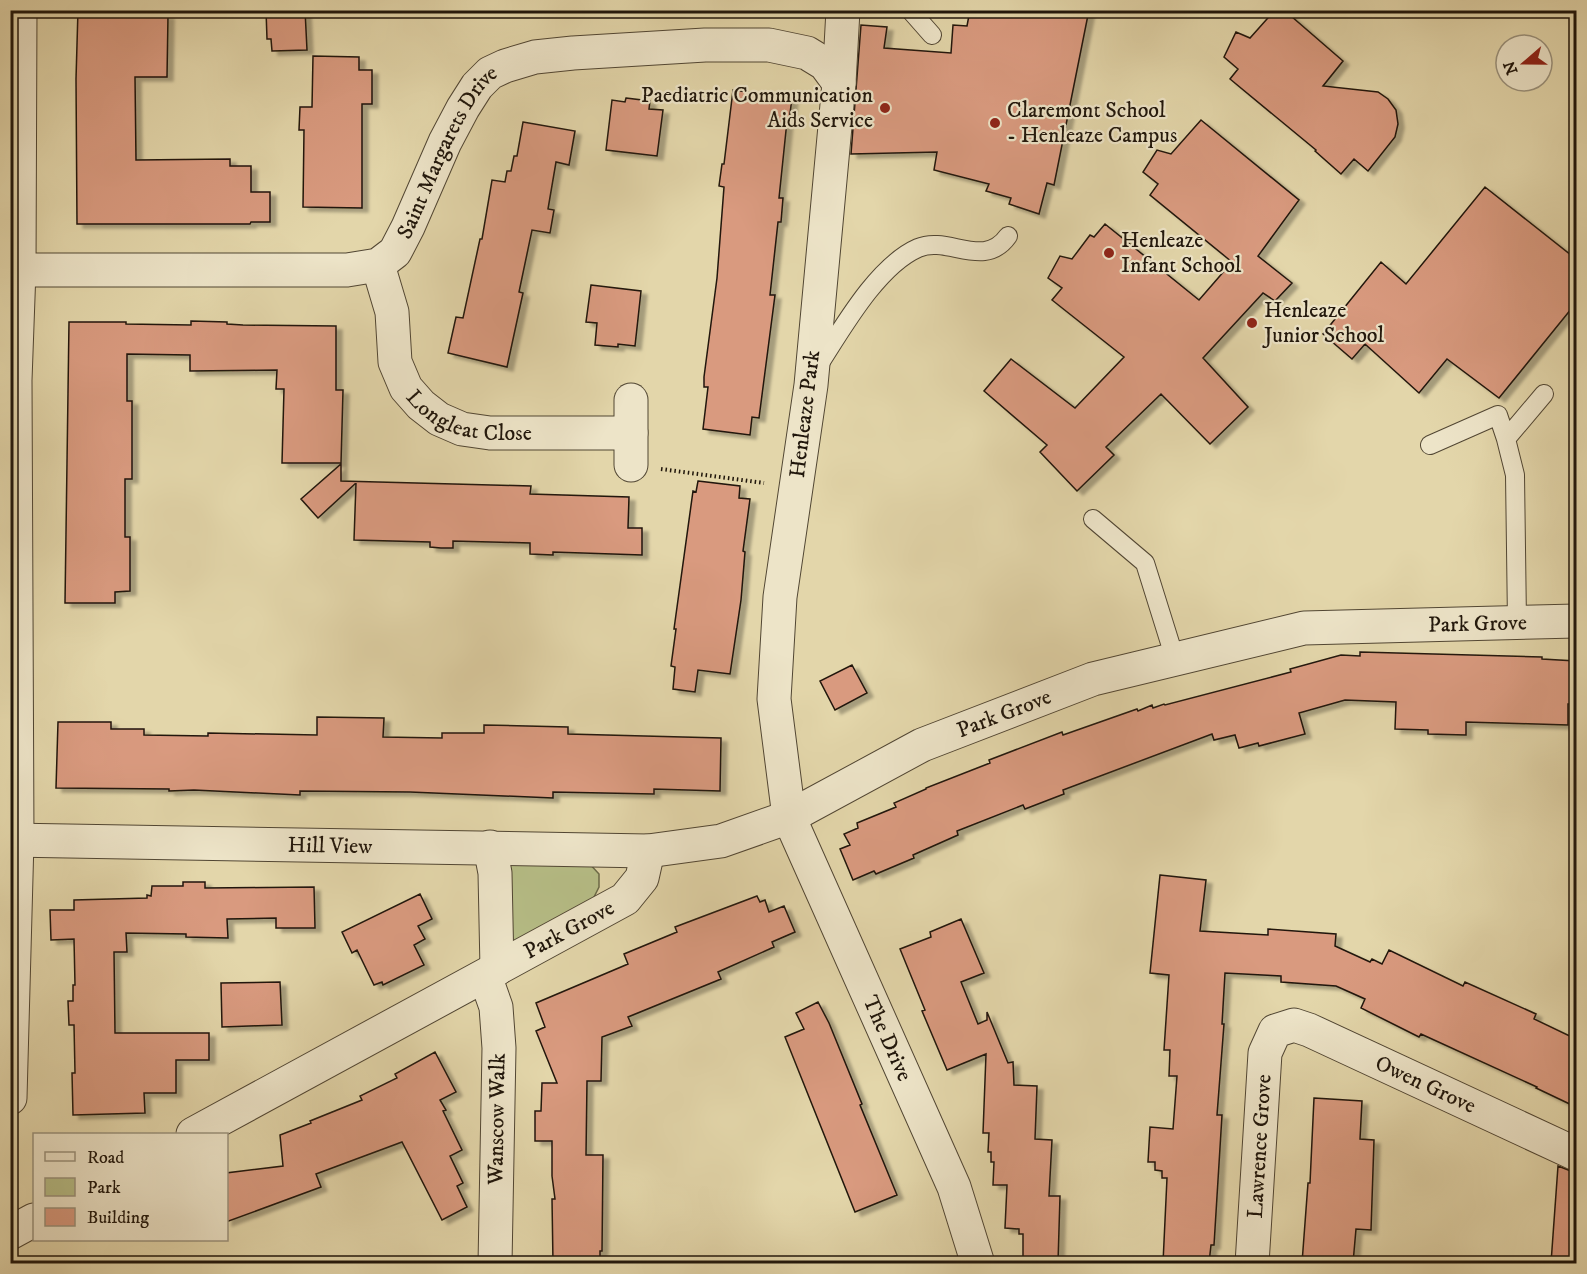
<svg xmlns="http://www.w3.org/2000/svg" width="1587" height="1274" font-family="'IM FELL DW Pica',serif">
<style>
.green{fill:#b6bd86;stroke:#6b6a48;stroke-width:1.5}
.building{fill:#d99a7f;stroke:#20160b;stroke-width:1.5;filter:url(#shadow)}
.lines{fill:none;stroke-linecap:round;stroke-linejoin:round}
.lane-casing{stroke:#514633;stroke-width:20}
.street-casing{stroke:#514633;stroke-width:35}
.path{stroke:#20160b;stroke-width:4;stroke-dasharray:1.5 3;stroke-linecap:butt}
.lane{stroke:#ede4c8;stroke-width:18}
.street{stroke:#ede4c8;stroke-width:33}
.poi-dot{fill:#8f2418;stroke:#ede4c8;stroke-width:2}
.labels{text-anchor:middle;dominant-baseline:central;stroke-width:4.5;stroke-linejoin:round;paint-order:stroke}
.poi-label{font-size:22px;fill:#20160b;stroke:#ede4c8;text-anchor:start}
.street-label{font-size:22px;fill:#20160b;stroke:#ede4c8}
</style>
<defs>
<filter id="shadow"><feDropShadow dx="6" dy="4" stdDeviation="1.5" flood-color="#0004"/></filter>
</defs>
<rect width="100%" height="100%" fill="#e3d6aa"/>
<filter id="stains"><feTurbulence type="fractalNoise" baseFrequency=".00333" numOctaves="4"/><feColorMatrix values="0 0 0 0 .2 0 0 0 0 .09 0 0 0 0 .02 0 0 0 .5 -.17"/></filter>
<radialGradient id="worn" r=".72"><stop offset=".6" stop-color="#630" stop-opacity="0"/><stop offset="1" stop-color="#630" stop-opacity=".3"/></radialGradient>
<path class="green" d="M587 861 599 874V887L592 901 512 946 509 862Z"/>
<path class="building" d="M78 10H137L136 15H168L167 77H135L136 160 230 159V166H251V192H270V222H251L250 224H77L76 79Z
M266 10H305L307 50 272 51 271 39H267Z
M970 10H1089L1054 185 1047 183 1039 214 1009 204 1011 198 986 191 989 184 934 170 937 152 851 154 861 25 887 27 884 48 951 53 953 25 967 26Z
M1275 10H1284L1343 61 1323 86 1378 92 1388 99 1396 110 1398 124 1395 137 1368 171 1354 159 1341 174 1315 151 1316 150 1230 79 1238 69 1224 57 1236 32 1250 38Z
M313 56 359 57V70H372V104H362V208L303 207 304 130H299L300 107H312Z
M733 90 792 98 789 121H787L779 198H783L781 222H778L770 295H775L759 418 752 417 750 435 703 429 708 387H704V377L717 278 724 187 719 186 722 164H724Z
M626 98 650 101 649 109 663 110 657 156 606 150 612 100 625 102Z
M1201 120 1299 200 1258 256 1292 283 1275 301 1263 293 1203 358 1248 407 1210 444 1161 394 1106 447 1114 455 1077 491 1040 452 1047 445 984 391 1011 359 1075 408 1124 357 1052 300 1062 288 1048 278 1060 256 1072 259 1090 235 1094 237 1105 224 1199 300 1232 262 1150 195 1158 184 1143 172 1157 150 1171 154Z
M523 122 575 131 569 165 556 162 548 209 554 210 550 233 532 230 519 292 523 293 507 367 448 353 456 317 463 318 480 239H482L492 180 505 182 507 171H511L514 156H517Z
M1485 187 1576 259V303L1499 398 1447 359 1419 393 1365 344 1352 359 1323 334 1381 262 1406 284Z
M591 285 641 291 635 346 618 344V347L595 345 597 323 586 322Z
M191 321 227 322V324L243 325 336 326V390H343L341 463H282L284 389H276L277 370 190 371V355L127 354V401H132V479H125V537H130V591L115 592V603H65L69 322H126V324L191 325Z
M341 464V481L531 486 530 494 629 497 628 528H642V555L553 552V555L530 554V543L453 541V548H441L430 547V542L354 540 356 483 318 518 301 499Z
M698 481 740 486 739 498 750 499 743 551 745 552 741 600 730 674 698 670 695 692 673 689 675 667 671 666 676 629H674L693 491 696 492Z
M1360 652 1542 657V659L1576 661V704H1568V725L1466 722V735L1428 734V730L1395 729 1396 702 1345 700 1299 713 1305 734 1259 746 1258 743 1239 748 1235 735 1214 740 1212 734 1063 790 1064 794 1025 809 1023 805 957 831 958 835 913 855 914 858 876 874 874 871 853 880 840 849 850 845 844 834 858 828 857 823 896 807 894 803 926 789V788L990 763 989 760 1062 732 1063 735 1137 709 1138 711 1152 705 1153 708 1164 704 1165 705 1291 672 1290 669 1341 655 1360 656Z
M852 665 867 693 835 710 820 681Z
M317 717 384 718 383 737 442 738V733H484V725L568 727V734L721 738 720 791 654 789V794L553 792V798L410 792 300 791V795L194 790 169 791V789L56 788 58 722H111V729H144V735L208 736V733L317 735Z
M1160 875 1206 880 1200 931 1268 935V929L1336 934 1335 946 1370 962 1372 959 1382 964 1389 950 1463 986 1465 982 1536 1014 1534 1019 1576 1039V1107L1536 1088 1537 1087 1421 1034 1419 1037 1361 1008 1365 999 1336 986 1281 982V976L1225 973 1222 1024H1224L1217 1115H1222L1214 1245H1211L1209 1263H1163L1167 1178H1162V1171L1155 1170V1162H1148L1150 1127 1173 1129 1177 1076H1169L1170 1050H1164L1169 975 1150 973Z
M183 882H205V888L314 887 315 928H276V918L227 919 228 938 186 937V934L126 933 127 952H114L115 1033H209V1060H176V1093H144L145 1113 73 1115 72 1073H75L74 1025H69L68 1001H73V985H75L74 939 51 940 50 910H74V900L147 898V895L151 896 152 886H183Z
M420 894 432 919 418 926 425 939 414 945 424 965 383 985 382 982 374 985 357 950 352 953 342 932Z
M757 896 760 902 765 900 769 912 784 906 795 932 772 942 774 947 718 972 721 979 628 1017 632 1026 602 1037 601 1081H587L586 1155H603L602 1251H600V1263H553L552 1199H555L552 1176V1141H535V1111H541L542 1083H557L536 1031 545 1027 536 1003 628 964 624 954 677 932 675 927Z
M961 919 984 973 961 982 978 1024 987 1020V1012L1008 1063 1013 1062 1014 1085 1037 1086 1035 1139 1052 1140 1049 1196H1060L1058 1262 1023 1260V1234H1019V1229L1005 1228 1007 1185H993L994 1162H991V1152H988L989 1133H983L986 1054 947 1070 922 1011 925 1010 900 949 931 937 930 932Z
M280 982 282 1025 222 1027 221 983Z
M818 1002 829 1023 862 1104 860 1105 897 1195 855 1212 785 1037 804 1029 796 1013Z
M435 1052 456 1092 440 1100 446 1110 443 1111 462 1150 450 1156 463 1183 457 1186 467 1207 442 1220 402 1142 316 1174 321 1187 226 1222V1173L283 1166 280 1135 311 1123 310 1121 362 1100 360 1096 397 1078 395 1074Z
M1314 1098 1362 1101 1360 1139 1374 1140 1371 1230 1356 1229 1353 1263H1302L1308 1183H1310Z
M1558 1166 1576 1173V1263H1551Z"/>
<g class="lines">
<g class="lane-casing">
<path id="lane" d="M910 10 932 35
M818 366C842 329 877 266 918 248 948 235 984 270 1008 236
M1506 439 1544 394
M1430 445 1498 415 1506 439 1515 475 1517 622
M1093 519 1145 563 1175 659"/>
</g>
<g class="street-casing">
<g id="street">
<path id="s1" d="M843 10 839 83 811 385 780 597 774 699 789 817 954 1187 978 1264"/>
<path id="s2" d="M378 265 392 312 395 362 406 388 421 405 439 419 462 429 490 433H631"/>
<path id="s3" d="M19 270H347L378 265 395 252 408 227 445 142 463 108 477 86 490 73 505 66 535 57 573 53 705 45H769L807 53 825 64 839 83"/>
<path d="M631 465V400"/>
<path id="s4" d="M10 840 648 851 721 841 789 817 922 745 1093 679 1304 628 1576 621"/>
<path d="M490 847 495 873 497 969"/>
<path d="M485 976 496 1007 499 1048 495 1264"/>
<path d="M10 1098 17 840 15 380 19 270 20 10"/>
<path id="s5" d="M193 1134 625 899 642 878 648 851"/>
<path d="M10 1233 34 1220"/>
<path id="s6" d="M1252 1264 1265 1053 1275 1031 1294 1025 1309 1030 1576 1154"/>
</g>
</g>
<path class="path" d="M661 469 764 483"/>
<use href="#lane" class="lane"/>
<use href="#street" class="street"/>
</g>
<g class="poi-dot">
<circle cx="885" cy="108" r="6"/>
<circle cx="995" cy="123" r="6"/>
<circle cx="1109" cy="253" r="6"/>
<circle cx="1252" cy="323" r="6"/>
</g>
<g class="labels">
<g class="poi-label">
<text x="873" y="95" text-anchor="end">Paediatric Communication<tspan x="873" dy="25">Aids Service</tspan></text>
<text x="1007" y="110">Claremont School<tspan x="1007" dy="25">- Henleaze Campus</tspan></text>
<text x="1121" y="240">Henleaze<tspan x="1121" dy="25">Infant School</tspan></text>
<text x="1264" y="310">Henleaze<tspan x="1264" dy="25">Junior School</tspan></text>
</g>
<g class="street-label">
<text stroke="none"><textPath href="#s3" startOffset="494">Saint Margarets Drive</textPath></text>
<text stroke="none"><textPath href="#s2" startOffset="201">Longleat Close</textPath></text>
<text transform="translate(805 414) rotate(-83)">Henleaze Park</text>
<text stroke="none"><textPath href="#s4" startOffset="1509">Park Grove</textPath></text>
<text stroke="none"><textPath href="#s4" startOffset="1023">Park Grove</textPath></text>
<text stroke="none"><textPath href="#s4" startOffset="320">Hill View</textPath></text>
<text stroke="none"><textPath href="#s5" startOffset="428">Park Grove</textPath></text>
<text stroke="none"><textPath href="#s1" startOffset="1054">The Drive</textPath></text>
<text stroke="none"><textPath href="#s6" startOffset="400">Owen Grove</textPath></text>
<text transform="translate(497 1119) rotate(-89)">Wanscow Walk</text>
<text stroke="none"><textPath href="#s6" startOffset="118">Lawrence Grove</textPath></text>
</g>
</g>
<rect width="1587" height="1274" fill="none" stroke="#e3d6aa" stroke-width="36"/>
<rect x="12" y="12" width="1563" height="1250" fill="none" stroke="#20160b" stroke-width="3"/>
<rect x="18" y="18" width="1551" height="1238" fill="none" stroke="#20160b" stroke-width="1.5"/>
<rect x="33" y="1133" width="195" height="108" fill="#ede4c8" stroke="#9b927c" stroke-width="1.5"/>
<rect x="45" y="1152" width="30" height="9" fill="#ede4c8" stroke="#9b927c" stroke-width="1.5"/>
<text x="87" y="1163" font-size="18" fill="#20160b">Road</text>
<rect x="45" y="1178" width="30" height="18" fill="#b6bd86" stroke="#9b927c" stroke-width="1.5"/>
<text x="87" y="1193" font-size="18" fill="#20160b">Park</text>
<rect x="45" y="1208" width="30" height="18" fill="#d99a7f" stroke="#9b927c" stroke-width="1.5"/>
<text x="87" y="1223" font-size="18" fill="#20160b">Building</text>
<g transform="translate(1524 63) rotate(250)"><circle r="28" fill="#ede4c8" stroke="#9b927c" stroke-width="1.5"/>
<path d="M0-4.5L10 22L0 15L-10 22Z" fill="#8f2418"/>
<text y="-9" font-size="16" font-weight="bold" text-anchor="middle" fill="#20160b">N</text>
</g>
<rect width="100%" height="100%" filter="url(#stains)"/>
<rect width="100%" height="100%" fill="url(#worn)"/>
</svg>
